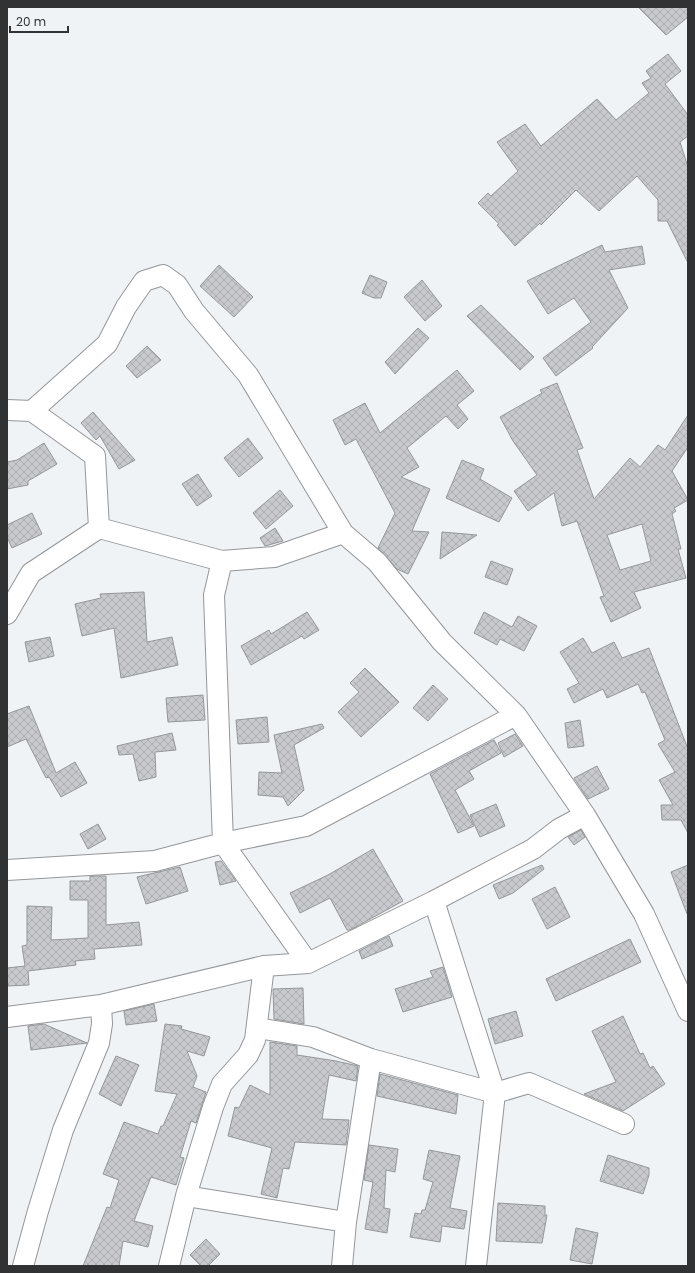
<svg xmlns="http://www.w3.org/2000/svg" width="695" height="1273" font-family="Poppins,sans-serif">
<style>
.building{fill:url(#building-cross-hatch);stroke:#94979a;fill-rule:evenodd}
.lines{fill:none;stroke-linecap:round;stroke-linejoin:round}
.minor-casing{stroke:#949699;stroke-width:22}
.minor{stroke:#fff;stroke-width:20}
</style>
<defs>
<pattern id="building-cross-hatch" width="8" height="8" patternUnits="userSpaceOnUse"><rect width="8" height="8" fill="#c7c9cc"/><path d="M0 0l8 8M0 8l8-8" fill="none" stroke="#abadb0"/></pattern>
</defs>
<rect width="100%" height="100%" fill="#f0f3f6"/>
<path class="building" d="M638 7H688V17L666 35Z
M668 54 681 71 665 84 688 115V136L680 142 688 167V263L667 221H658V200L637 176 599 211 576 190 541 225 540 223 515 246 497 225 499 224 478 203 488 193 491 196 518 171 497 142 525 124 541 146 597 99 616 120 649 93 642 83 651 78 646 71Z
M602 245 605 252 642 246 645 264 609 270 628 308 592 347 593 348 556 376 543 358 591 322 574 298 548 314 527 281Z
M219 265 253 297 234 317 200 286Z
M370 275 387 282 381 298H374L362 293Z
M422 280 442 306 425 321 404 297Z
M481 305 534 357 520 370 467 316Z
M418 328 429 338 395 374 385 362Z
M147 346 161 360 137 378 126 366Z
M457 370 474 391 457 405 468 419 458 429 446 416 407 448 419 467 401 477 430 489 412 531 429 532 408 574 397 569 378 548 395 513 356 439 345 445 333 420 365 403 380 433Z
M557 383 583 448 577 450 594 499 630 458 640 467 658 445 665 450 688 415V447L672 471 688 500 674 508 676 511 672 514 681 549H678L686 578 634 592 641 608 611 622 600 597 604 596 577 521 562 526 554 493 528 511 514 491 537 475 513 441 500 417 542 393 540 390ZM642 524 651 561 620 570 607 535Z
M93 412 135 460 119 469 100 436 96 440 81 423Z
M248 438 263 458 239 477 224 458Z
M44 443 57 464 28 481V485L7 489V462L17 460Z
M462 460 484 469 480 479 512 498 499 522 446 498Z
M198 474 212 496 197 506 182 484Z
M280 490 293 506 266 529 253 513Z
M32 513 42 534 12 548 7 537V525Z
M275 528 283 541 265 546 260 538Z
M442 532 477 535 440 559Z
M491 561 513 569 507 585 485 577Z
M144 592 147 642 172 637 178 665 121 678 114 628 82 636 75 604 101 598 100 594Z
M307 612 319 630 304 639 302 636 251 665 241 646 269 630 271 634Z
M484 612 512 627 518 616 537 626 524 651 500 639 497 645 474 633Z
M50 637 54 656 29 662 25 642Z
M583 638 592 653 614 642 622 658 649 648 688 749V833L681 820H662L661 805H673L659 780 675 772 658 744 665 740 645 692 642 693 638 684 607 698 603 689 574 703 567 689 579 683 560 652Z
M365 668 399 702 361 737 338 712 359 692 350 683Z
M433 685 448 699 428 721 413 708Z
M203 695 205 720 168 722 166 698Z
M29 706 56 773 75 762 87 783 61 797 49 777 46 778 26 739 7 747V714Z
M267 717 269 742 238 744 236 720Z
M580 720 584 746 568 748 565 723Z
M322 724 324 728 294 745 304 790 288 806 283 797 258 795 259 772 282 773 274 735Z
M172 733 176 750 155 752 156 777 139 781 133 754 119 755 117 746Z
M515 734 523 746 504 757 498 743Z
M494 740 501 753 469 771 474 779 455 790 474 826 458 833 430 774Z
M597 766 609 789 588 799 574 778Z
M496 804 505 826 480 837 470 815Z
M98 824 106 839 88 849 80 834Z
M581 830 585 837 574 845 568 837Z
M373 849 403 901 350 930H347L330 898 300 913 290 893 328 875Z
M221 861 236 881 220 885 215 862Z
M542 865 544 869 513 893 499 899 493 885Z
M688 865V914H687L671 872Z
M180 867 188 891 146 904 137 877Z
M90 876H106V925L139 922 142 945 94 949 95 959 75 961 76 965 28 971 29 985 7 986V968L25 966 22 946 27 945V906L52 907 51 940 88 938V900H70V881H90Z
M555 887 570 917 547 929 532 899Z
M389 936 393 946 362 959 359 951Z
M630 939 641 962 556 1001 546 979Z
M443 967 452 997 403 1012 395 989 433 977 430 971Z
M303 988 304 1024 274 1019 273 989Z
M154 1004 157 1021 126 1025 124 1011Z
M516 1011 523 1036 495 1044 488 1019Z
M623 1016 640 1054 643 1053 650 1068 653 1066 665 1084 623 1111 584 1094 616 1082 592 1031Z
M44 1024 87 1043 31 1050 28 1026Z
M165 1024 182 1026 181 1029 210 1037 204 1056 187 1051 197 1076 193 1087 206 1092 196 1123 191 1121 180 1157 184 1158 176 1185 151 1177 134 1221 153 1226 148 1247 123 1241 119 1266H83L107 1207 110 1208 119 1180 103 1174 124 1122 158 1134 161 1126H163L177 1094 155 1091Z
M270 1042 297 1046V1055L336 1061 358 1066 356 1081 329 1075 322 1119 349 1120 346 1145 295 1142 289 1169 283 1168 277 1198 261 1194 272 1148 228 1136 235 1107 239 1108 250 1085 270 1095Z
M116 1056 139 1065 121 1106 99 1094Z
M380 1074 458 1095 456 1114 377 1096Z
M369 1145 398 1149 395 1172 386 1170 384 1208 390 1209 387 1233 365 1229 373 1182 364 1180Z
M429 1150 460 1156 450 1208 467 1211 464 1229 442 1226 440 1242 410 1237 415 1213 421 1214 422 1210H425L433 1182 423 1179Z
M608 1155 649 1168V1175L643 1194 600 1181Z
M498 1203 545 1206V1215H547L542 1243 496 1241Z
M576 1228 598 1233 592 1264 570 1260Z
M206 1239 220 1254 208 1266H201L190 1255Z"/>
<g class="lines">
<g class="minor-casing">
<path id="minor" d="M7 410 32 411 107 344 126 307 144 281 163 275 177 285 194 311 248 375 343 533 377 562 442 642 516 715 585 815 644 914 688 1011
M32 411 95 456 99 528
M7 614 31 573 99 528 222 561
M7 870 155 861 223 843 306 826 516 715
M434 901 495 1093 476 1266
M308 963 223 843 214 595 222 561 274 557 343 533
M7 1017 101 1005 264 966 308 963 434 901 533 849 559 829 585 815
M257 1028 313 1037 371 1059 495 1093 529 1083 624 1124
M186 1196 346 1222
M23 1266 38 1211 63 1130 99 1043 102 1024 101 1005
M169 1266 186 1196 213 1107 222 1084 248 1055 255 1040 264 966
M342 1266 346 1222 371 1059"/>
</g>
<use href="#minor" class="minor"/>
</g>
<rect width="695" height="1273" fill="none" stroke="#313233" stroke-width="16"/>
<path d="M10 26v6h58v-6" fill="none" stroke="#313233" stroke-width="2"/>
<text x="16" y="26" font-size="12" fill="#313233" stroke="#f0f3f6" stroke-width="3" paint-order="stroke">20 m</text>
</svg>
